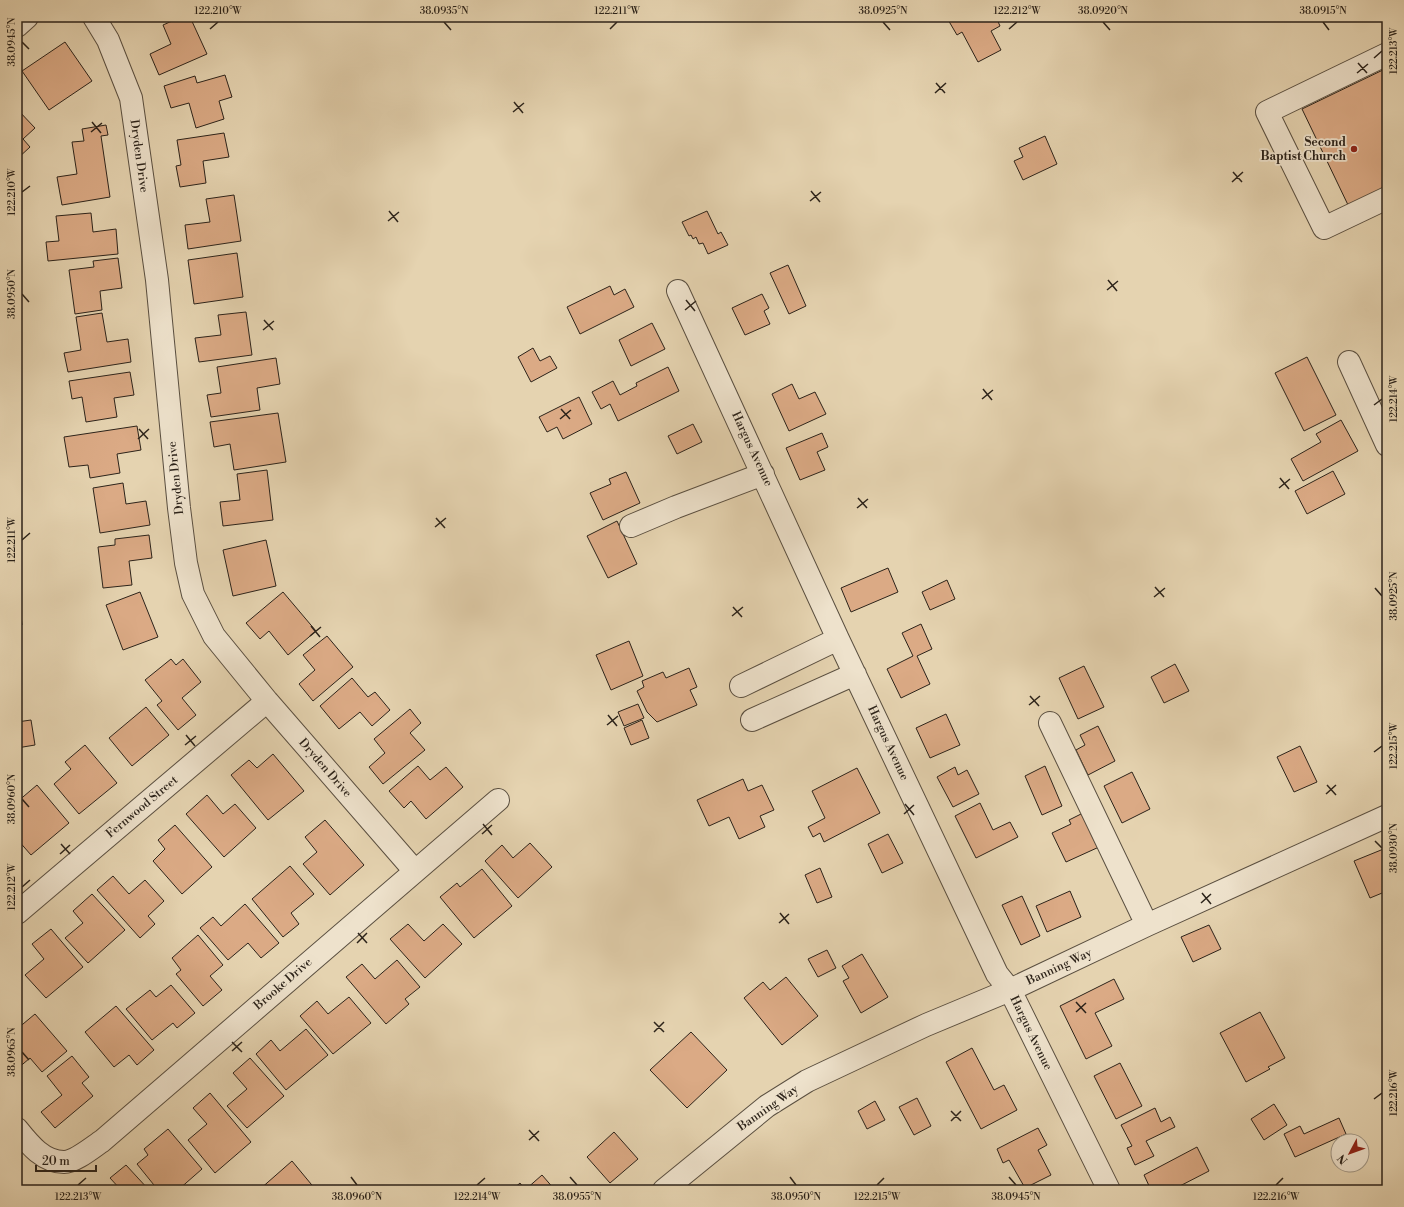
<svg xmlns="http://www.w3.org/2000/svg" width="1404" height="1207" font-family="'Libre Bodoni',serif">
<style>
.building{fill:#dbaa85;stroke:#2c231a}
.lines{fill:none;stroke-linecap:round;stroke-linejoin:round}
.minor-casing{stroke:#5a4f40;stroke-width:24}
.minor{stroke:#eee2cc;stroke-width:22}
.ticks{fill:none;stroke:#2c231a;stroke-width:1.5}
.poi-dot{fill:#8f2418;stroke:#eee2cc;stroke-width:1.5}
.labels{text-anchor:middle;dominant-baseline:central;stroke-width:3.5;stroke-linejoin:round;paint-order:stroke}
.poi-label{font-size:12px;font-weight:bold;fill:#2c231a;stroke:#eee2cc;text-anchor:end}
.street-label{font-size:12px;fill:#2c231a;stroke:#eee2cc}
.neatline{fill:none;stroke:#2c231a;stroke-width:1.5}
.ticks-label{font-size:10px;text-anchor:middle;fill:#2c231a}
</style>
<rect width="100%" height="100%" fill="#e5d3b0"/>
<filter id="stains"><feTurbulence type="fractalNoise" baseFrequency=".005" numOctaves="4"/><feColorMatrix values="0 0 0 0 .2 0 0 0 0 .09 0 0 0 0 .02 0 0 0 .5 -.17"/></filter>
<radialGradient id="worn" r=".72"><stop offset=".6" stop-color="#630" stop-opacity="0"/><stop offset="1" stop-color="#630" stop-opacity=".3"/></radialGradient>
<path class="building" d="M181 17H190L207 54 159 75 150 54 171 44 163 25Z
M949 17H996L1000 26 991 31 1001 50 978 62 962 32 957 35 947 18Z
M65 42 92 81 49 110 22 71Z
M1387 68V189L1349 207 1302 109Z
M225 75 232 97 219 101 224 119 196 128 189 103 171 108 164 86 195 76 197 83Z
M17 109 35 128 23 139 30 147 17 159Z
M106 125 108 135 101 136 110 197 62 205 57 177 77 174 72 142 84 141 82 129Z
M224 133 229 157 203 161 206 183 180 187 176 166 181 165 177 140Z
M1045 136 1057 164 1023 180 1014 161 1023 157 1019 148Z
M234 195 241 241 188 249 185 225 210 222 206 199Z
M707 211 718 234 721 232 728 245 708 254 703 243 699 244 696 237 693 239 691 235 689 236 682 222Z
M91 213 93 232 116 229 118 254 48 261 46 242 59 241 56 216Z
M237 253 243 297 194 304 188 260Z
M118 258 122 288 100 291 102 310 75 314 69 270 94 267 93 261Z
M788 265 806 306 789 314 770 273Z
M610 286 614 295 625 289 634 307 580 334 567 307Z
M762 294 769 308 764 311 770 324 745 335 732 308Z
M246 312 252 355 199 362 195 338 221 335 218 315Z
M102 313 107 342 128 339 131 362 68 372 64 353 81 350 76 317Z
M652 323 665 349 631 366 619 340Z
M533 348 540 361 550 356 557 368 531 382 518 357Z
M1307 357 1336 415 1304 431 1275 373Z
M276 358 280 384 257 388 260 410 211 417 207 395 221 393 217 367Z
M668 367 679 391 618 421 610 404 601 409 592 392 613 381 620 395 637 386 636 383Z
M130 372 134 395 114 398 117 417 86 422 82 397 72 399 69 381Z
M792 384 799 399 815 392 826 414 789 431 772 394Z
M579 397 592 424 563 439 557 427 547 432 539 417Z
M278 413 286 462 234 470 230 444 214 447 210 422Z
M1341 420 1358 451 1303 481 1291 459 1321 442 1316 434Z
M693 424 702 442 677 454 668 436Z
M137 426 141 450 117 454 120 473 90 478 88 465 69 467 64 437Z
M822 433 828 447 817 452 825 470 800 480 786 448Z
M267 470 273 520 223 526 220 502 240 500 237 474Z
M1333 471 1345 494 1307 514 1295 491Z
M626 472 640 503 603 520 590 493 611 484 609 479Z
M123 483 126 504 146 501 150 525 100 533 93 488Z
M617 521 637 564 608 578 587 536Z
M149 535 152 558 129 561 132 585 103 588 98 547 115 545V539Z
M266 540 276 586 233 596 223 550Z
M888 568 898 592 851 612 841 588Z
M17 577 22 625 17 626Z
M947 580 955 599 930 610 922 592Z
M140 592 158 637 123 650 106 605Z
M283 592 316 631 288 655 269 631 260 639 246 623Z
M921 624 932 649 917 656 930 684 901 698 887 669 913 656 902 633Z
M327 636 353 667 313 701 299 684 315 670 303 655Z
M629 641 643 676 611 690 596 655Z
M171 659 176 665 183 659 201 682 182 698 196 715 178 730 157 705 162 701 145 680Z
M1175 664 1189 691 1164 703 1151 677Z
M1084 666 1104 707 1078 719 1059 678Z
M689 668 697 687 690 690 697 705 657 722 647 712 637 691 644 687 642 681 663 672 666 678Z
M352 678 368 697 375 692 390 710 372 726 360 712 339 729 320 706Z
M638 704 644 718 624 726 618 712Z
M146 707 169 735 132 766 109 738Z
M410 709 421 723 410 733 425 750 383 784 369 767 385 753 374 739Z
M946 714 960 745 930 758 916 728Z
M31 720 35 745 17 748V722Z
M642 720 649 738 631 745 624 728Z
M1098 726 1115 761 1088 775 1076 750 1085 745 1080 735Z
M85 745 117 783 79 814 54 784 71 769 65 762Z
M1300 746 1317 782 1294 792 1277 757Z
M273 754 304 791 268 820 231 775 249 760 257 768Z
M418 766 430 780 446 767 463 787 426 819 411 801 404 808 389 791Z
M1045 766 1062 806 1042 815 1025 776Z
M955 767 958 775 967 770 979 794 953 807 937 777Z
M857 768 880 813 824 842 820 833 813 837 808 827 825 818 812 791Z
M1132 772 1150 809 1122 823 1104 786Z
M743 779 748 791 762 785 774 810 760 816 765 827 739 839 729 817 709 826 697 800Z
M37 785 69 823 31 855 17 839V802Z
M207 795 223 814 235 804 256 828 224 857 186 814Z
M980 803 993 830 1010 822 1018 837 976 858 955 816Z
M1083 813 1099 847 1066 862 1052 833 1071 824 1069 820Z
M325 820 364 865 330 895 303 864 317 852 305 837Z
M175 825 212 867 182 894 153 861 165 849 158 840Z
M888 834 903 863 882 873 868 844Z
M530 843 552 867 518 898 485 861 502 845 513 858Z
M1386 848 1387 891 1370 898 1354 861Z
M290 866 314 894 291 913 299 924 283 937 252 899Z
M820 868 832 897 817 903 805 875Z
M482 869 512 906 474 938 440 897 457 883 460 887Z
M113 876 129 894 145 880 164 901 148 916 155 924 140 938 97 890Z
M1070 891 1081 917 1047 932 1036 906Z
M92 894 125 930 88 963 65 938 83 923 73 911Z
M1022 896 1040 936 1021 945 1002 905Z
M245 904 279 943 261 958 248 943 228 960 200 928 213 917 221 926Z
M408 924 424 941 443 924 462 944 425 978 390 939Z
M1209 925 1221 949 1193 962 1181 937Z
M51 929 83 967 46 998 25 975 44 959 32 944Z
M198 935 223 965 210 976 222 990 203 1006 176 974 181 970 172 958Z
M827 950 836 968 818 977 808 959Z
M862 954 888 997 861 1013 843 981 849 978 842 966Z
M397 960 420 987 405 999 409 1004 386 1024 346 977 362 964 375 979Z
M786 977 818 1016 782 1045 744 998 763 982 770 990Z
M1114 979 1124 999 1095 1013 1112 1046 1086 1059 1060 1006Z
M171 985 195 1013 177 1028 173 1023 152 1040 126 1009 150 990 156 997Z
M349 997 371 1023 333 1054 300 1016 317 1001 328 1014Z
M116 1006 154 1050 137 1065 129 1055 114 1067 85 1032Z
M1260 1012 1285 1058 1268 1067 1270 1069 1246 1082 1220 1033Z
M35 1014 67 1051 42 1072 30 1058 17 1069V1029Z
M306 1029 328 1055 286 1090 256 1054 271 1040 280 1051Z
M691 1032 727 1070 687 1108 650 1070Z
M972 1048 994 1090 1004 1085 1017 1110 981 1129 946 1062Z
M72 1056 89 1077 82 1083 93 1096 55 1128 41 1112 62 1095 47 1076Z
M250 1058 284 1096 247 1128 227 1106 247 1089 233 1073Z
M1120 1063 1142 1106 1116 1119 1094 1076Z
M210 1093 251 1142 215 1173 188 1140 207 1124 193 1108Z
M917 1098 931 1126 914 1135 899 1107Z
M875 1101 885 1120 867 1129 858 1111Z
M1274 1104 1287 1125 1264 1140 1251 1119Z
M1155 1108 1161 1122 1170 1117 1175 1127 1146 1141 1154 1156 1135 1165 1127 1148 1132 1146 1121 1125Z
M1339 1118 1346 1134 1295 1157 1284 1134 1300 1126 1304 1134Z
M1038 1128 1047 1145 1038 1150 1051 1175 1025 1188 1009 1160 1003 1163 997 1149Z
M168 1129 202 1169 178 1190H158L137 1164 148 1155 144 1149Z
M614 1132 638 1159 610 1183 587 1157Z
M1197 1147 1209 1171 1176 1188 1177 1190H1151L1144 1175Z
M292 1161 316 1190H259Z
M126 1165 149 1190H121L110 1178Z
M542 1175 555 1190H512L520 1183 525 1190Z"/>
<g class="lines">
<g class="minor-casing">
<path id="minor" d="M94 17 108 40 131 98 157 280 179 508 186 563 193 594 214 636 267 701 414 870
M17 26 27 17
M1387 54 1267 112 1324 228 1387 198
M678 291 838 639 997 974 1010 990 1109 1190
M1349 362 1387 445
M631 526 676 507 763 474
M741 686 838 639
M752 720 855 674
M1050 723 1147 925
M17 913 267 701
M17 1129C29 1144 43 1162 64 1162 75 1162 93 1147 102 1141L498 800
M664 1190 767 1106 807 1081 926 1025 1010 990 1147 925 1387 816"/>
</g>
<use href="#minor" class="minor"/>
</g>
<path class="ticks" d="M444 22 451 30M883 22 890 30M1103 22 1110 30M1323 22 1329 30M210 29 218 22M610 29 617 22M1009 29 1017 22M22 42 29 49M1374 58 1382 51M1358 63 1367 73M1357 73 1368 64M936 83 945 93M935 93 946 83M514 102 523 113M513 112 524 103M92 122 101 133M91 132 102 123M1233 172 1242 182M1232 182 1243 172M811 191 820 202M22 192 30 186M810 201 821 192M389 211 398 222M388 221 399 212M1108 280 1117 291M1107 290 1118 281M22 294 29 302M686 300 695 311M685 310 696 301M264 320 273 330M263 330 274 321M983 389 992 400M982 399 993 390M1374 405 1382 399M561 409 570 419M560 419 571 410M139 429 148 439M138 439 149 429M1280 478 1289 489M1279 488 1290 479M858 498 867 508M857 508 868 499M436 518 445 528M435 527 446 518M22 540 30 533M1155 587 1164 597M1375 588 1382 596M1154 597 1165 588M733 607 742 617M732 616 743 607M311 626 320 637M310 636 321 627M1030 696 1039 706M1029 705 1040 696M608 715 617 726M607 725 618 716M186 735 195 746M185 745 196 736M1374 752 1382 746M1327 785 1336 795M1326 794 1336 785M22 799 29 807M905 804 914 815M904 814 914 805M483 824 492 835M482 834 492 825M1375 841 1382 848M61 844 70 854M60 854 70 845M22 887 30 880M1202 893 1211 904M1201 903 1211 894M780 913 789 924M779 923 789 914M358 933 367 943M357 943 367 933M1076 1002 1086 1013M1076 1012 1086 1003M654 1022 664 1032M654 1032 664 1022M232 1042 242 1052M232 1051 242 1042M22 1052 29 1060M1374 1099 1382 1093M951 1111 961 1121M951 1121 961 1111M529 1130 539 1141M529 1140 539 1131M351 1177 357 1185M570 1177 577 1185M790 1177 796 1185M1009 1177 1016 1185M78 1185 86 1178M477 1185 485 1178M877 1185 884 1178M1276 1185 1283 1178"/>
<circle class="poi-dot" cx="1354" cy="149" r="4"/>
<g class="labels">
<g class="poi-label">
<text x="1346" y="142">Second<tspan x="1346" dy="14">Baptist Church</tspan></text>
</g>
<g class="street-label">
<text transform="translate(139 156) rotate(82)">Dryden Drive</text>
<text transform="translate(752 449) rotate(65)">Hargus Avenue</text>
<text transform="translate(176 478) rotate(-96)">Dryden Drive</text>
<text transform="translate(888 743) rotate(65)">Hargus Avenue</text>
<text transform="translate(325 768) rotate(49)">Dryden Drive</text>
<text transform="translate(142 807) rotate(-40)">Fernwood Street</text>
<text transform="translate(1059 967) rotate(-25)">Banning Way</text>
<text transform="translate(283 984) rotate(-41)">Brooke Drive</text>
<text transform="translate(1031 1033) rotate(64)">Hargus Avenue</text>
<text transform="translate(768 1108) rotate(-35)">Banning Way</text>
</g>
</g>
<rect width="1404" height="1207" fill="none" stroke="#e5d3b0" stroke-width="44"/>
<g transform="translate(1350 1153) rotate(229)"><circle r="19" fill="#eee2cc" stroke="#a09685"/>
<path d="M0-3L7 15L0 10L-7 15Z" fill="#8f2418"/>
<text y="-6" font-size="11" font-weight="bold" text-anchor="middle" fill="#2c231a">N</text>
</g>
<path d="M36 1165v6h60v-6" fill="none" stroke="#2c231a" stroke-width="2"/>
<text x="42" y="1165" font-size="12" fill="#2c231a" stroke="#eee2cc" stroke-width="3" paint-order="stroke">20 m</text>
<rect x="22" y="22" width="1360" height="1163" class="neatline"/>
<g class="ticks-label">
<text x="218" y="14">122.210°W</text>
<text x="444" y="14">38.0935°N</text>
<text x="617" y="14">122.211°W</text>
<text x="883" y="14">38.0925°N</text>
<text x="1017" y="14">122.212°W</text>
<text x="1103" y="14">38.0920°N</text>
<text x="1323" y="14">38.0915°N</text>
<text transform="translate(11 42) rotate(-90)" y="4">38.0945°N</text>
<text transform="translate(1393 51) rotate(-90)" y="4">122.213°W</text>
<text transform="translate(11 192) rotate(-90)" y="4">122.210°W</text>
<text transform="translate(11 294) rotate(-90)" y="4">38.0950°N</text>
<text transform="translate(1393 399) rotate(-90)" y="4">122.214°W</text>
<text transform="translate(11 540) rotate(-90)" y="4">122.211°W</text>
<text transform="translate(1393 596) rotate(-90)" y="4">38.0925°N</text>
<text transform="translate(1393 746) rotate(-90)" y="4">122.215°W</text>
<text transform="translate(11 799) rotate(-90)" y="4">38.0960°N</text>
<text transform="translate(1393 848) rotate(-90)" y="4">38.0930°N</text>
<text transform="translate(11 887) rotate(-90)" y="4">122.212°W</text>
<text transform="translate(11 1052) rotate(-90)" y="4">38.0965°N</text>
<text transform="translate(1393 1093) rotate(-90)" y="4">122.216°W</text>
<text x="78" y="1200">122.213°W</text>
<text x="357" y="1200">38.0960°N</text>
<text x="477" y="1200">122.214°W</text>
<text x="577" y="1200">38.0955°N</text>
<text x="796" y="1200">38.0950°N</text>
<text x="877" y="1200">122.215°W</text>
<text x="1016" y="1200">38.0945°N</text>
<text x="1276" y="1200">122.216°W</text>
</g>
<rect width="100%" height="100%" filter="url(#stains)"/>
<rect width="100%" height="100%" fill="url(#worn)"/>
</svg>
